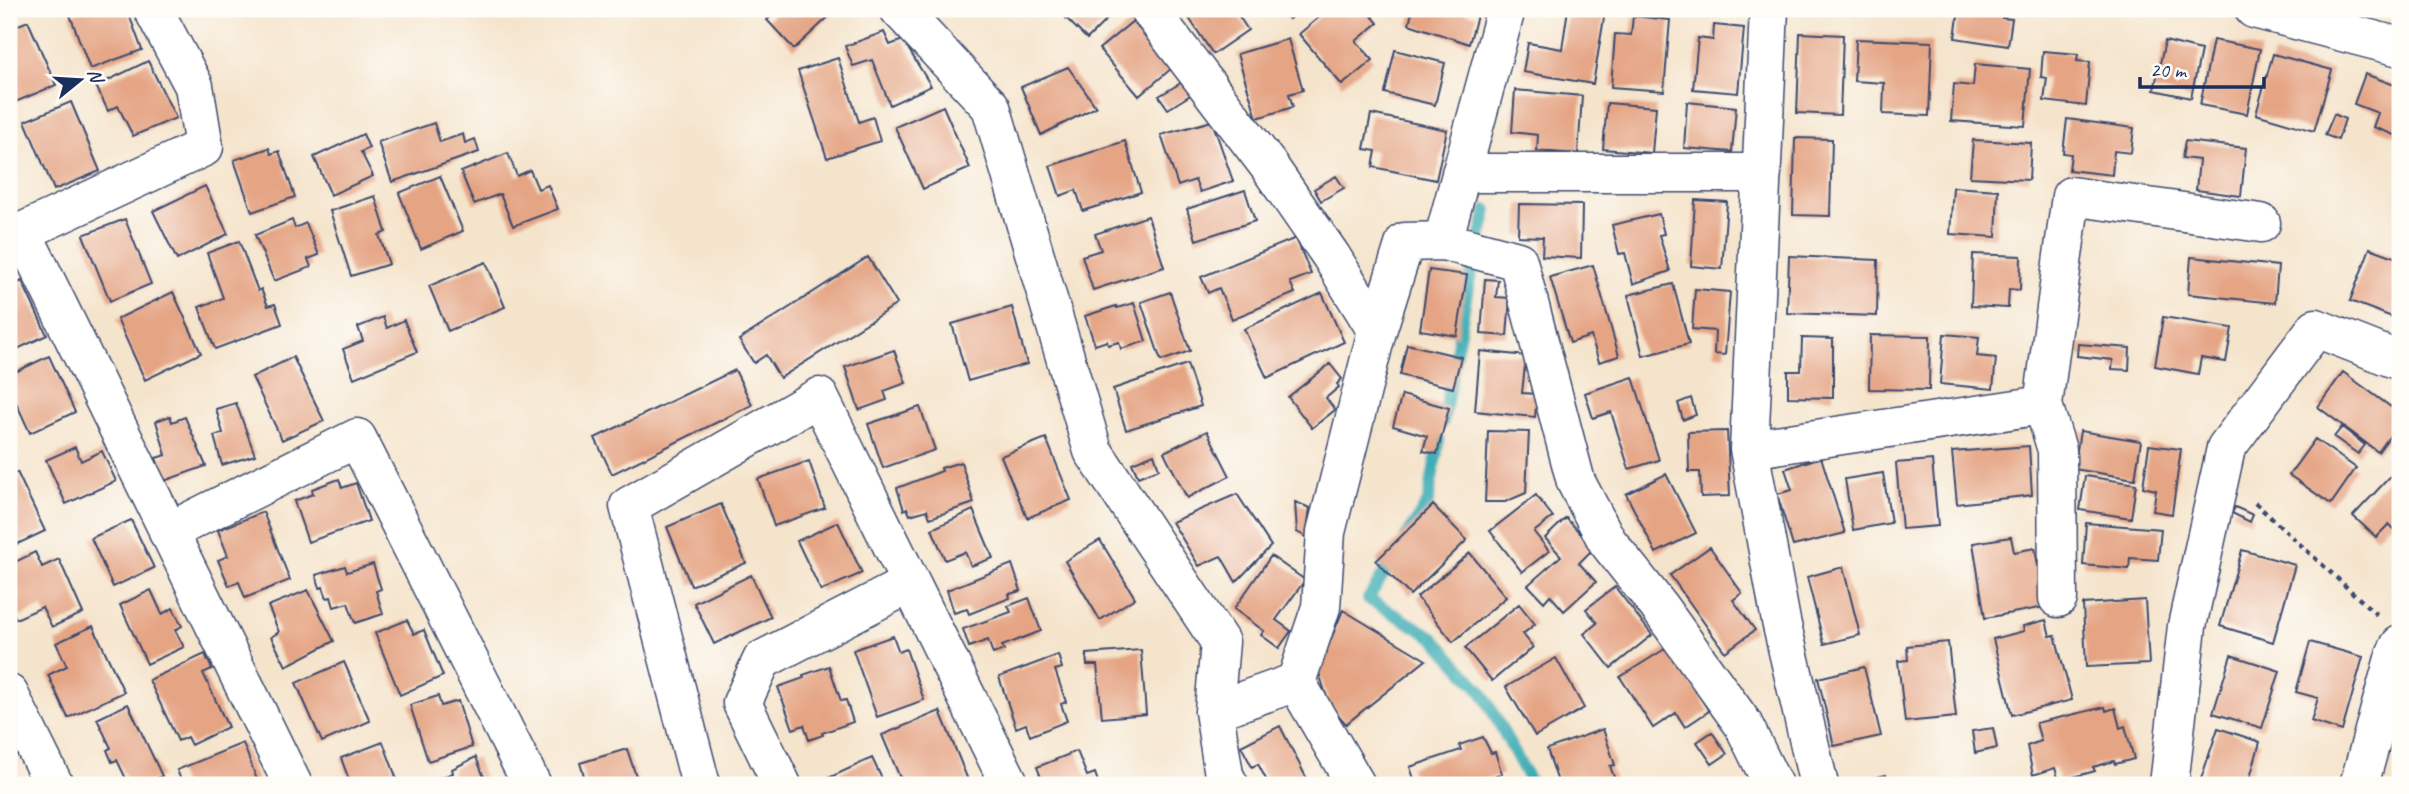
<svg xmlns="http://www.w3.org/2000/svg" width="2409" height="794" font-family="Caveat,sans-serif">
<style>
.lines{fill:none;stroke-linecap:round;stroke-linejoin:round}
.stream{stroke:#39abb3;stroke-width:12}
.building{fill:#e5a585}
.minor-casing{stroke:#3c4a6e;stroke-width:41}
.path{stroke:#3c4a6e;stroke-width:4.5;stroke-dasharray:5 5;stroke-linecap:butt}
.minor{stroke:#fff;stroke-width:38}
</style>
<rect width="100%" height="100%" fill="#fdfcf7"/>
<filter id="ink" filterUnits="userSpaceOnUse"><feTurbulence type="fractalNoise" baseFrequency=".0143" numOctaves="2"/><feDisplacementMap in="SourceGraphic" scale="14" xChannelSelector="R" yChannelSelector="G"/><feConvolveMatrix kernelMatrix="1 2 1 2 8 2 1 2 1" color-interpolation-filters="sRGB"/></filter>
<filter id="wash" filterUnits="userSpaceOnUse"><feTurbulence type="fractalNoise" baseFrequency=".00686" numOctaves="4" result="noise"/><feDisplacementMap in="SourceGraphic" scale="28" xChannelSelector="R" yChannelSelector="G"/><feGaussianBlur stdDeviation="1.57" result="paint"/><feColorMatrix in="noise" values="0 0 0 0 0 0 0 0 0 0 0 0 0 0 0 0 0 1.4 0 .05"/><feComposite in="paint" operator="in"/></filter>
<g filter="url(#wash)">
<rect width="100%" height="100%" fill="#f5e4cc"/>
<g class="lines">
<path class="stream" d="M1443 422 1468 288 1487 210
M1406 537 1428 502 1439 440
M1393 559 1368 599 1433 637 1482 692 1532 785"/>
</g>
<g id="blocks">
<path class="building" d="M86 9H127L142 50 90 69 70 15Z
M779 9H837L794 49 767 20Z
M1071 9H1117L1087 39 1064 16Z
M1183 9H1234L1248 30 1213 54Z
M1280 9H1300L1289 19Z
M1329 9H1366L1378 23 1356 41 1373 60 1342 85 1299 34Z
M1413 9H1455L1477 16 1469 44 1409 24Z
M1568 9 1605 12 1593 84 1523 72 1528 43 1562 49Z
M1959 9H2003L2002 18 2012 19 2008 46 1955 38Z
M1633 16 1670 20 1664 91 1611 87 1615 34 1631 35Z
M28 21 56 85 13 103 9 94V29Z
M1133 21 1172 68 1139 96 1099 49Z
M1714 25 1744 28 1738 93 1693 89 1698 38 1713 40Z
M884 32 890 45 903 40 931 86 890 105 872 60 853 66 845 46Z
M1800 33 1843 35 1840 115 1797 113Z
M1288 39 1303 90 1289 94 1293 107 1257 118 1237 54Z
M1856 39 1932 42 1929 116 1883 114 1884 83 1854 81Z
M2213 40 2260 49 2247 114 2200 105Z
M2165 41 2201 50 2191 98 2154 90Z
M1395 50 1445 63 1435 105 1385 93Z
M2043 51 2078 54 2077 61 2090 62 2086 106 2044 101 2047 78 2041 77Z
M2273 54 2332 70 2314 131 2256 114Z
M838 58 859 122 873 117 880 141 827 158 798 71Z
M148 61 176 118 133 136 118 106 108 111 96 86Z
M1975 64 2030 69 2025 126 1951 121 1954 84 1973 86Z
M1068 67 1096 107 1041 135 1021 87Z
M2365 74 2400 87V137L2373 127 2378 113 2354 104Z
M1184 81 1192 94 1168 109 1159 96Z
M1515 90 1582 96 1578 154 1537 151 1538 135 1512 132Z
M71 102 100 171 54 190 25 121Z
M1687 102 1736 107 1732 152 1684 148Z
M1607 103 1656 107 1652 153 1603 149Z
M943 106 970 168 923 189 895 127Z
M1371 114 1447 130 1436 180 1373 167 1376 151 1364 149Z
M2334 114 2345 119 2338 140 2325 135Z
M2067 119 2134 128 2131 153 2114 151 2112 175 2069 170 2071 154 2063 153Z
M1212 121 1233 181 1200 192 1195 180 1178 186 1161 135Z
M434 123 440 142 463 134 465 143 475 139 479 152 392 182 378 142Z
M363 134 369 148 361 152 373 176 331 195 314 157Z
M1795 138 1832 139 1830 216 1793 215Z
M1973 140 2031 143 2029 180 1970 177Z
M1125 141 1141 192 1083 211 1076 190 1060 196 1050 166Z
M2185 141 2246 148 2241 196 2196 190 2199 160 2182 158Z
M269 148 271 154 279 151 295 197 252 212 234 160Z
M508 153 517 176 530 170 538 189 548 185 558 209 513 226 500 194 474 204 461 172Z
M440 176 463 231 421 249 399 193Z
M1336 176 1344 188 1321 201 1314 189Z
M205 186 228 234 177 260 153 211Z
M1953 187 1998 190 1996 237 1950 234Z
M1245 190 1255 221 1196 240 1187 209Z
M375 196 386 232 379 235 389 264 351 276 330 211Z
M1695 200 1727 202 1722 269 1691 266Z
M1519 204 1582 205 1581 258 1542 256 1543 237 1518 236Z
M1659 214 1664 234 1659 235 1670 271 1633 284 1625 253 1619 254 1612 225Z
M1148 216 1164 267 1093 290 1082 256 1101 250 1095 234Z
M125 219 151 284 110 301 83 235Z
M292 220 295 228 306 223 319 255 308 259 311 267 274 281 255 235Z
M1296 238 1311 274 1290 282 1295 293 1232 319 1219 288 1208 293 1201 277Z
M239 241 258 291 261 289 268 306 275 304 282 324 215 349 199 307 223 298 207 253Z
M2370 248 2400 259V320L2350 301Z
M1973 254 2021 256 2020 290 2009 289 2008 308 1971 306Z
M1789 256 1878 260 1877 316 1787 313Z
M868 257 897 304 780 378 766 355 754 363 739 340Z
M2191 257 2278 266 2275 303 2188 294Z
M486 262 505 307 448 331 429 286Z
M1593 265 1619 356 1599 362 1591 336 1570 343 1550 277Z
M1429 270 1467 275 1457 336 1420 330Z
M1485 279 1498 280 1496 297 1510 298 1507 336 1481 334Z
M22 281 47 335 9 353V288Z
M1673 284 1689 344 1643 356 1628 295Z
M1695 289 1730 292 1725 355 1714 354 1715 331 1692 329Z
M173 292 201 353 145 380 117 319Z
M1170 292 1190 351 1161 361 1141 302Z
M1322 293 1344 342 1267 378 1244 329Z
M1134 303 1146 341 1121 349 1119 342 1108 345 1107 341 1095 345 1085 316 1116 306 1117 308Z
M1012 307 1027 364 968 381 952 324Z
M383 317 387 328 404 320 417 352 354 378 343 349 363 341 358 327Z
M2163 317 2232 328 2226 362 2201 358 2198 374 2155 366Z
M1944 334 1979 337 1977 356 1996 358 1993 389 1940 384Z
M1870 335 1930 336 1929 390 1869 389Z
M1802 338 1833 339V398L1788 397V371H1801Z
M1407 344 1461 357 1453 388 1400 375Z
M2078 344 2130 348 2129 370 2112 369 2113 360 2077 356Z
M894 350 906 383 884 391 887 400 859 410 845 367Z
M1480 351 1526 356 1522 393 1537 394 1535 417 1475 411Z
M49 356 75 412 30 433 9 387V375Z
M293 357 324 421 282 440 252 377Z
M1187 364 1201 406 1126 430 1113 389Z
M1330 364 1342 379 1337 384 1339 387 1326 398 1335 410 1312 428 1288 397Z
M735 370 752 405 612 474 595 438Z
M2343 372 2391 407 2400 394V422L2378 452 2318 407Z
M1633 377 1659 460 1629 469 1611 412 1593 418 1585 393Z
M1402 395 1449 408 1437 454 1423 451 1427 436 1393 426Z
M1691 398 1696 415 1683 420 1678 403Z
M236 403 255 455 222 465 214 436 223 433 216 409Z
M920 407 935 450 883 468 868 424Z
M170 416 172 422 185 417 206 466 164 481 156 458 166 455 156 421Z
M2342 427 2365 445 2358 454 2334 437Z
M1207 431 1230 476 1187 498 1164 452Z
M1488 431 1529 432 1526 493 1505 502H1485Z
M1727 431 1730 496 1701 497 1700 472H1689L1688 432Z
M2080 431 2141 441 2135 479 2074 469Z
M1046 438 1071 500 1027 518 1001 456Z
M2315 439 2356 468 2331 504 2289 475Z
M2149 445 2181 449 2172 514 2153 511 2156 490 2143 487Z
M2029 446 2032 495 1957 504 1952 452Z
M75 447 81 461 102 451 116 481 66 504 46 460Z
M1154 454 1159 469 1138 477 1132 463Z
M1821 457 1845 533 1793 546 1777 494 1792 490 1785 469Z
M1932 460 1938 526 1902 529 1896 463Z
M809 461 825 508 774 526 758 479Z
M961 462 974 503 930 518 927 510 910 515 907 508 904 510 897 488 942 471 941 468Z
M2400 466V535L2389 524 2376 537 2353 516Z
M17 472 45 531 9 548V476Z
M1883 473 1891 523 1853 530 1845 479Z
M1666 474 1696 533 1656 553 1626 494Z
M2085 476 2136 484 2131 518 2080 510Z
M339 479 342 488 356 483 369 521 308 542 294 501 313 494 312 489Z
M1237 494 1271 546 1236 582 1221 556 1199 566 1172 522Z
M1536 495 1553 517 1534 532 1549 551 1522 572 1490 531Z
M1295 502 1310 508 1306 537 1297 532Z
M721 504 746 563 691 586 667 527Z
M1433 505 1467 540 1410 595 1376 561Z
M2235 507 2253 515 2250 522 2232 513Z
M973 510 993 558 971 566 965 552 945 560 932 529Z
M263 512 290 580 245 598 239 582 229 586 218 560 228 556 218 530Z
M1566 518 1594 548 1579 563 1596 582 1564 611 1550 595 1544 602 1528 585 1561 556 1545 538Z
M131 520 154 568 113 587 91 538Z
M838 522 862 573 821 591 797 541Z
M2086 523 2161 529 2158 560 2130 558 2129 569 2083 565Z
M2011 537 2014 552 2035 548 2045 607 1985 618 1973 543Z
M1100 540 1135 598 1100 620 1065 561Z
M1710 547 1742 593 1733 600 1755 630 1725 652 1670 575Z
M2242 550 2295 565 2273 642 2220 626Z
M35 552 42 567 59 559 83 613 52 627 42 607 16 619 9 605V565Z
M1470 553 1506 597 1453 642 1417 597Z
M1271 556 1305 580 1276 620 1291 631 1279 648 1261 635 1264 631 1234 609Z
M373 564 381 589 376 591 383 614 355 623 348 603 334 607 331 597 327 598 323 587 320 588 316 575 345 566 347 572Z
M1012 564 1021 591 1009 594 1010 598 969 614 967 609 954 613 947 590Z
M1843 567 1860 635 1824 644 1807 577Z
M751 575 771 617 714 644 694 603Z
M1615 587 1652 635 1611 668 1584 634 1597 623 1586 609Z
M151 590 162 614 173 608 182 626 175 630 184 647 147 664 120 605Z
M308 590 334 641 286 666 271 637 279 632 268 606Z
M1029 598 1041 631 1002 646 1004 650 993 654 988 640 969 647 963 629 1011 612 1008 606Z
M2145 600 2149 664 2086 667 2083 604Z
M1519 604 1535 624 1523 634 1533 647 1492 681 1465 648Z
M1343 610 1426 660 1346 724 1329 704 1318 670Z
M407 620 414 634 424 630 443 676 400 695 375 633Z
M2046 620 2050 636 2055 635 2072 700 2012 715 1993 639 2024 631 2023 626Z
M93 626 124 692 68 718 48 675 67 666 56 643Z
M893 636 899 652 906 649 924 700 877 717 853 650Z
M1948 642 1956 717 1905 722 1898 661 1908 660 1907 646Z
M2310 642 2363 657 2342 731 2311 721 2318 698 2296 692Z
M1668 647 1709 711 1685 727 1676 713 1653 728 1620 677Z
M1141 650 1146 714 1102 718 1097 665H1087L1086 654Z
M205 654 212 669 203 673 228 727 191 745 187 737 178 741 149 680Z
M1058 655 1062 668 1055 670 1066 702 1061 704 1067 721 1030 736 1026 724 1016 728 999 677Z
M2231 655 2280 671 2262 728 2213 713Z
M1556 658 1584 708 1535 736 1506 687Z
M344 662 370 721 322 742 296 683Z
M829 666 841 701 846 700 853 722 822 733 823 735 809 740 804 725 793 729 778 687 804 678 803 675Z
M1864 667 1881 736 1834 746 1818 678Z
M438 696 441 706 458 701 472 747 428 761 410 705Z
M128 704 162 776 142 785H129L117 760 112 762 107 750 111 748 97 719Z
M2105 707 2106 711 2115 708 2120 728 2125 726 2134 759 2115 764 2114 761 2093 767 2095 771 2059 781 2055 768 2033 775 2027 746 2041 741 2036 723Z
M940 711 970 785H903L882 735Z
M1280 726 1310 785H1269L1258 764 1252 767 1241 746Z
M1993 728 1997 748 1975 753 1972 731Z
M2218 728 2260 742 2248 785H2199Z
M1603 729 1615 765 1610 766 1617 785H1559L1547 749Z
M1712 732 1727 754 1712 764 1697 742Z
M1483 737 1491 753 1495 752 1502 774 1473 785H1416L1410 767 1461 750 1459 745Z
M383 742 399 785H351L341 758Z
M243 743 259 785H183L177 770Z
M627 749 639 785H587L580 763Z
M1077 751 1087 776 1095 773 1099 785H1044L1037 767Z
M476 757 487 785H429L428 782 453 773 452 769Z
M872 758 885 785H824L822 781Z
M1886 775 1888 785H1846V784Z"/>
</g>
</g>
<g filter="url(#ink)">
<use href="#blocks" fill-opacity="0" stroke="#3c4a6e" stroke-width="2"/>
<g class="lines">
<g class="minor-casing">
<path id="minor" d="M153 9 194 86 204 147 22 232 293 785
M899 9 991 107 1093 451 1220 642 1214 711 1224 775 1229 785
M1149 9 1268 165 1331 256 1377 331
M1769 9 1749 449 1781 621 1819 785
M2254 9 2400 47
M1461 173H1762
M1443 241 1506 9
M1749 449 2043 405
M168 532 357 438 532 785
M2058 598 2057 450 2043 405 2071 196 2261 223
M9 694 54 785
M1214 711 1296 682
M701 785 629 506 819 397 1010 785
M782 785 742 703 762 660 909 584
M1356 785 1296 682 1321 607 1326 532 1377 331 1405 242 1443 241 1518 261 1576 482 1607 541 1657 604 1743 724 1773 785
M2169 785 2187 626 2226 448 2316 328 2400 361
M2359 785 2395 655 2400 645"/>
</g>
<path class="path" d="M2255 503 2377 615"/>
<use href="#minor" class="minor"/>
</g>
</g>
<rect width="2409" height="794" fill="none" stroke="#fdfcf7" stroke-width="35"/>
<g transform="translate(80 80) rotate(72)" stroke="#fdfcf7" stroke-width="5" paint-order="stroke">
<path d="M0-5L12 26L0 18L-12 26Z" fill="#1b2f5e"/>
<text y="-10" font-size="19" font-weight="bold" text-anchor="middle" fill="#1b2f5e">N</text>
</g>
<path d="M2140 77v10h124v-10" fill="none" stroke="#1b2f5e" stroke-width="3.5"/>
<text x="2150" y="77" font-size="21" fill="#1b2f5e" stroke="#fdfcf7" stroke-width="5" paint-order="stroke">20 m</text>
</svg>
